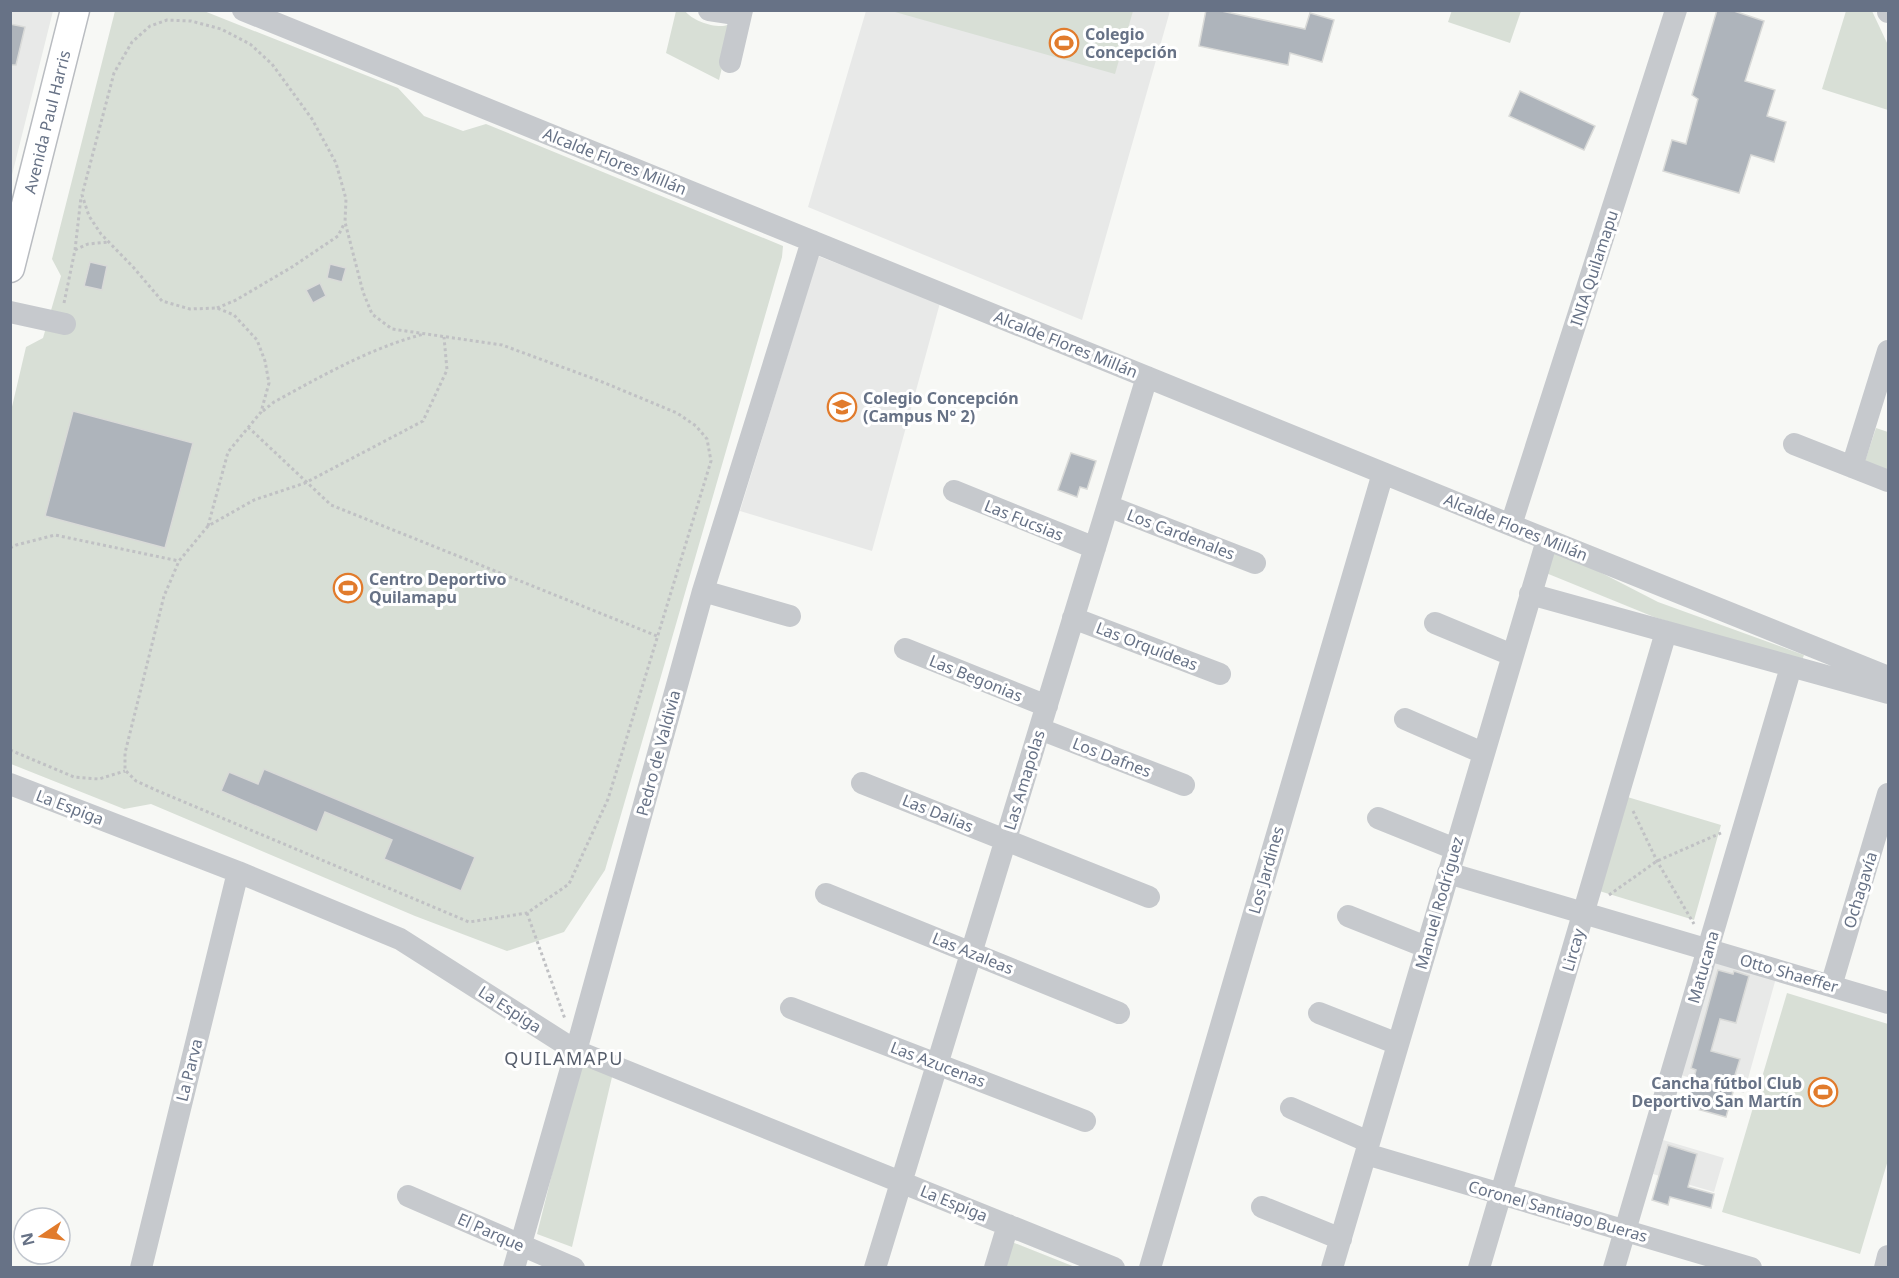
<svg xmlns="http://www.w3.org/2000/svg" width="1899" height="1278" font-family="'Noto Sans',sans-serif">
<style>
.built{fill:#e8e9e8}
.green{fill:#d8dfd6}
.building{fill:#aeb4bb;stroke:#d9dad8;stroke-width:1.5}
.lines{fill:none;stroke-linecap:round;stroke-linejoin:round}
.major-casing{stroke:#b9bcc1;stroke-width:31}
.path{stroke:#c0c1c4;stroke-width:3;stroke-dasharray:3 3;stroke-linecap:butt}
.minor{stroke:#c6c9cd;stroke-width:22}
.major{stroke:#fff;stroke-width:28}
.labels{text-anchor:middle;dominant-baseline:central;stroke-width:6;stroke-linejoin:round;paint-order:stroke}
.poi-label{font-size:16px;font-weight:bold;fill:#677286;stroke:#fff;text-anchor:start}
.street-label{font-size:16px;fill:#677286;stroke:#fff}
.neighbourhood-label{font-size:18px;letter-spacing:1.5px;fill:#555d6b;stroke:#fff}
</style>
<rect width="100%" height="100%" fill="#f7f8f5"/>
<path class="built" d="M11 11H53L11 179Z
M866 11H1170L1082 320 808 207Z
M818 256 940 303 872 551 740 511Z
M1714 960 1776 978 1744 1093 1681 1075Z
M1663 1140 1724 1158 1714 1192 1653 1174Z"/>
<path class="green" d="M896 10H1133V11L1115 74 895 12Z
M1452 10H1521V11L1510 43 1448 22Z
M115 11H204L398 88 424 116 463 131 486 124 783 246 782 257 605 870 564 932 507 951 415 916 151 804 124 809 11 764V411L26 347 43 338 61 276 52 259Z
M676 11H685C692 20 711 27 723 26 727 26 730 23 733 22L719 80 666 53Z
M1846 11H1872L1888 45V110L1822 89Z
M1876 428 1888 432V473L1864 464Z
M1553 548 1658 602 1804 655 1801 663 1654 617 1546 573Z
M1624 796 1721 825 1694 920 1596 890Z
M1787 993 1888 1024V1160L1860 1254 1722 1212Z
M580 1062 612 1077 572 1247 537 1234Z
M1012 1242 1075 1267 1004 1268Z"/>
<path class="building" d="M1206 10H1217L1305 29 1310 13 1334 20 1322 62 1290 53 1288 65 1199 46Z
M1717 10H1731L1764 21 1745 81 1775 90 1767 116 1786 122 1774 162 1751 155 1739 193 1663 171 1672 140 1686 144 1698 99 1692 95Z
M10 24 25 27 16 65H10Z
M1520 91 1595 126 1584 150 1509 116Z
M90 262 107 266 102 290 84 286Z
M330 264 346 268 342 282 327 278Z
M320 283 326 296 313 303 306 290Z
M73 411 193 443 165 548 45 516Z
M1071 453 1096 461 1087 489 1080 487 1077 497 1058 490Z
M264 769 475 857 461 891 384 859 392 840 325 812 317 832 221 791 229 772 258 784Z
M1718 970 1733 974 1734 971 1749 976 1736 1023 1720 1019 1711 1051 1740 1059 1730 1091 1733 1092 1726 1117 1686 1106 1696 1070 1691 1068Z
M1668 1145 1697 1154 1688 1187 1714 1194 1711 1208 1670 1197 1668 1205 1652 1200Z"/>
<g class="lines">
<g class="major-casing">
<path id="major" d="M10 268 75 10"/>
</g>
<path class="path" d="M75 250 88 244 108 242
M64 303 75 250 81 197
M217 308 236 300 292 267 338 236 344 224
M263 411 274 402C322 376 370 348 424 334
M248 427 331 505 657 636
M208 526 228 452 261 412 269 383 265 361 257 340 234 315 217 308 190 309 162 301 134 268 101 234 89 216 82 195 114 73 132 42 150 26 167 20 191 21 221 29 250 44 272 64 312 119 336 163 346 199 345 222 363 292 372 314 392 329 502 345 600 381 677 413 696 426 707 439 711 461 608 799 569 884 527 913 469 922 158 791 136 781 125 770V753L164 596 179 561 208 526 254 500 305 483 423 421 447 370 444 337
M10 548 16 545 55 535 179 561
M10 750 74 777 99 779 125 771
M1633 811 1657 861 1694 924
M1609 895 1657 861 1721 833
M527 913 565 1019"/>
<path class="minor" d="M243 10 1506 523 1888 677
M709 10 729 13 738 10
M1888 10V12
M730 62 742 10
M10 312 65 324
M1794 444 1888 481
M1852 467 1888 351
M954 491 1095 548
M1108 506 1255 563
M1511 525 1676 10
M703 591 790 616
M1530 594 1888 693
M1073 618 1220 674
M1435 623 1512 655
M905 649 1047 706
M1405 719 1483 753
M1040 729 1184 785
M862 783 1149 897
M10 784 238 872 400 939 576 1051 1114 1268
M1378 818 1455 849
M1448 873 1888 1003
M826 894 1119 1013
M1348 916 1426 947
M1831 986 1888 794
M791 1008 1085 1121
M1319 1013 1398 1044
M1291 1108 1369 1142
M1366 1154 1751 1268
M408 1196 574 1268
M1262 1207 1341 1239
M141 1268 238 872
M514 1268 576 1051 703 591 812 241
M875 1268 1147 377
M995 1268 1008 1225
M1150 1268 1383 473
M1332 1268 1547 540
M1479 1268 1666 632
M1614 1268 1791 667
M1885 1268 1888 1256"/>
<use href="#major" class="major"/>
</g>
<defs>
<g id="stadium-ring" transform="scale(1.5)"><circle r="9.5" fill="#fff" stroke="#e17b2c" stroke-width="1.5"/><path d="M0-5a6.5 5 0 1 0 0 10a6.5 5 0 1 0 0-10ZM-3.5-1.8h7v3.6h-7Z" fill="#e17b2c"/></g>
<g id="school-ring" transform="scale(1.5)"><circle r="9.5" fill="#fff" stroke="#e17b2c" stroke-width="1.5"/><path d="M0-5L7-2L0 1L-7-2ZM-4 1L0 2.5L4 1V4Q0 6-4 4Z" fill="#e17b2c"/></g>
</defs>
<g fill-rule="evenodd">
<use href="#stadium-ring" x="1064" y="43"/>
<use href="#school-ring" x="842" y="407"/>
<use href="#stadium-ring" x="348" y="588"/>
<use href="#stadium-ring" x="1823" y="1092"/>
</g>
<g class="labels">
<g class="poi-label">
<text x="1085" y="34">Colegio<tspan x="1085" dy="18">Concepción</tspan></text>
<text x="863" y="398">Colegio Concepción<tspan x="863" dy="18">(Campus N° 2)</tspan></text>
<text x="369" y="579">Centro Deportivo<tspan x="369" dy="18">Quilamapu</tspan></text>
<text x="1802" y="1083" text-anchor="end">Cancha fútbol Club<tspan x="1802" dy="18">Deportivo San Martín</tspan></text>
</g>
<g class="street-label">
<text transform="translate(47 122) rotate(-76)">Avenida Paul Harris</text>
<text transform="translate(615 161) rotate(22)">Alcalde Flores Millán</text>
<text transform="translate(1594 268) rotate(-72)">INIA Quilamapu</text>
<text transform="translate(1066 344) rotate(22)">Alcalde Flores Millán</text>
<text transform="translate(1024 520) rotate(22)">Las Fucsias</text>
<text transform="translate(1516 527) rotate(22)">Alcalde Flores Millán</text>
<text transform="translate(1181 534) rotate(21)">Los Cardenales</text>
<text transform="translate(1147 646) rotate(21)">Las Orquídeas</text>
<text transform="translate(976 678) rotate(22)">Las Begonias</text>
<text transform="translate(658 753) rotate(-75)">Pedro de Valdivia</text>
<text transform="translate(1112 757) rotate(21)">Los Dafnes</text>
<text transform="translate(1024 780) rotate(-73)">Las Amapolas</text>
<text transform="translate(70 807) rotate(21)">La Espiga</text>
<text transform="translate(938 813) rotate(22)">Las Dalias</text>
<text transform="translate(1266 870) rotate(-74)">Los Jardines</text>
<text transform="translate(1860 890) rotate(-73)">Ochagavía</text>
<text transform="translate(1439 903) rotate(-74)">Manuel Rodríguez</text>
<text transform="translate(1573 950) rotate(-74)">Lircay</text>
<text transform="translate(973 953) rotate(22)">Las Azaleas</text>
<text transform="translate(1703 967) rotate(-74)">Matucana</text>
<text transform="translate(1789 973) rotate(16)">Otto Shaeffer</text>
<text transform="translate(510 1009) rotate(33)">La Espiga</text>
<text transform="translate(938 1064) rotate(21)">Las Azucenas</text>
<text transform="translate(189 1070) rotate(-76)">La Parva</text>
<text transform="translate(954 1203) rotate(22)">La Espiga</text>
<text transform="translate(1558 1211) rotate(16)">Coronel Santiago Bueras</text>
<text transform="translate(491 1232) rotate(24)">El Parque</text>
</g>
<g class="neighbourhood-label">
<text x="564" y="1058">QUILAMAPU</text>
</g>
</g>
<rect width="1899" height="1278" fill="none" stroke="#677286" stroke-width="24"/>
<g transform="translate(42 1236) rotate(257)"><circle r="28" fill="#ffffff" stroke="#c2c7cf" stroke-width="1.5"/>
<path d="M0-4.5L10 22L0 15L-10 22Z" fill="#e17b2c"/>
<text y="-9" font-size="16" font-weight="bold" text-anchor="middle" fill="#677286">N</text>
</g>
</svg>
